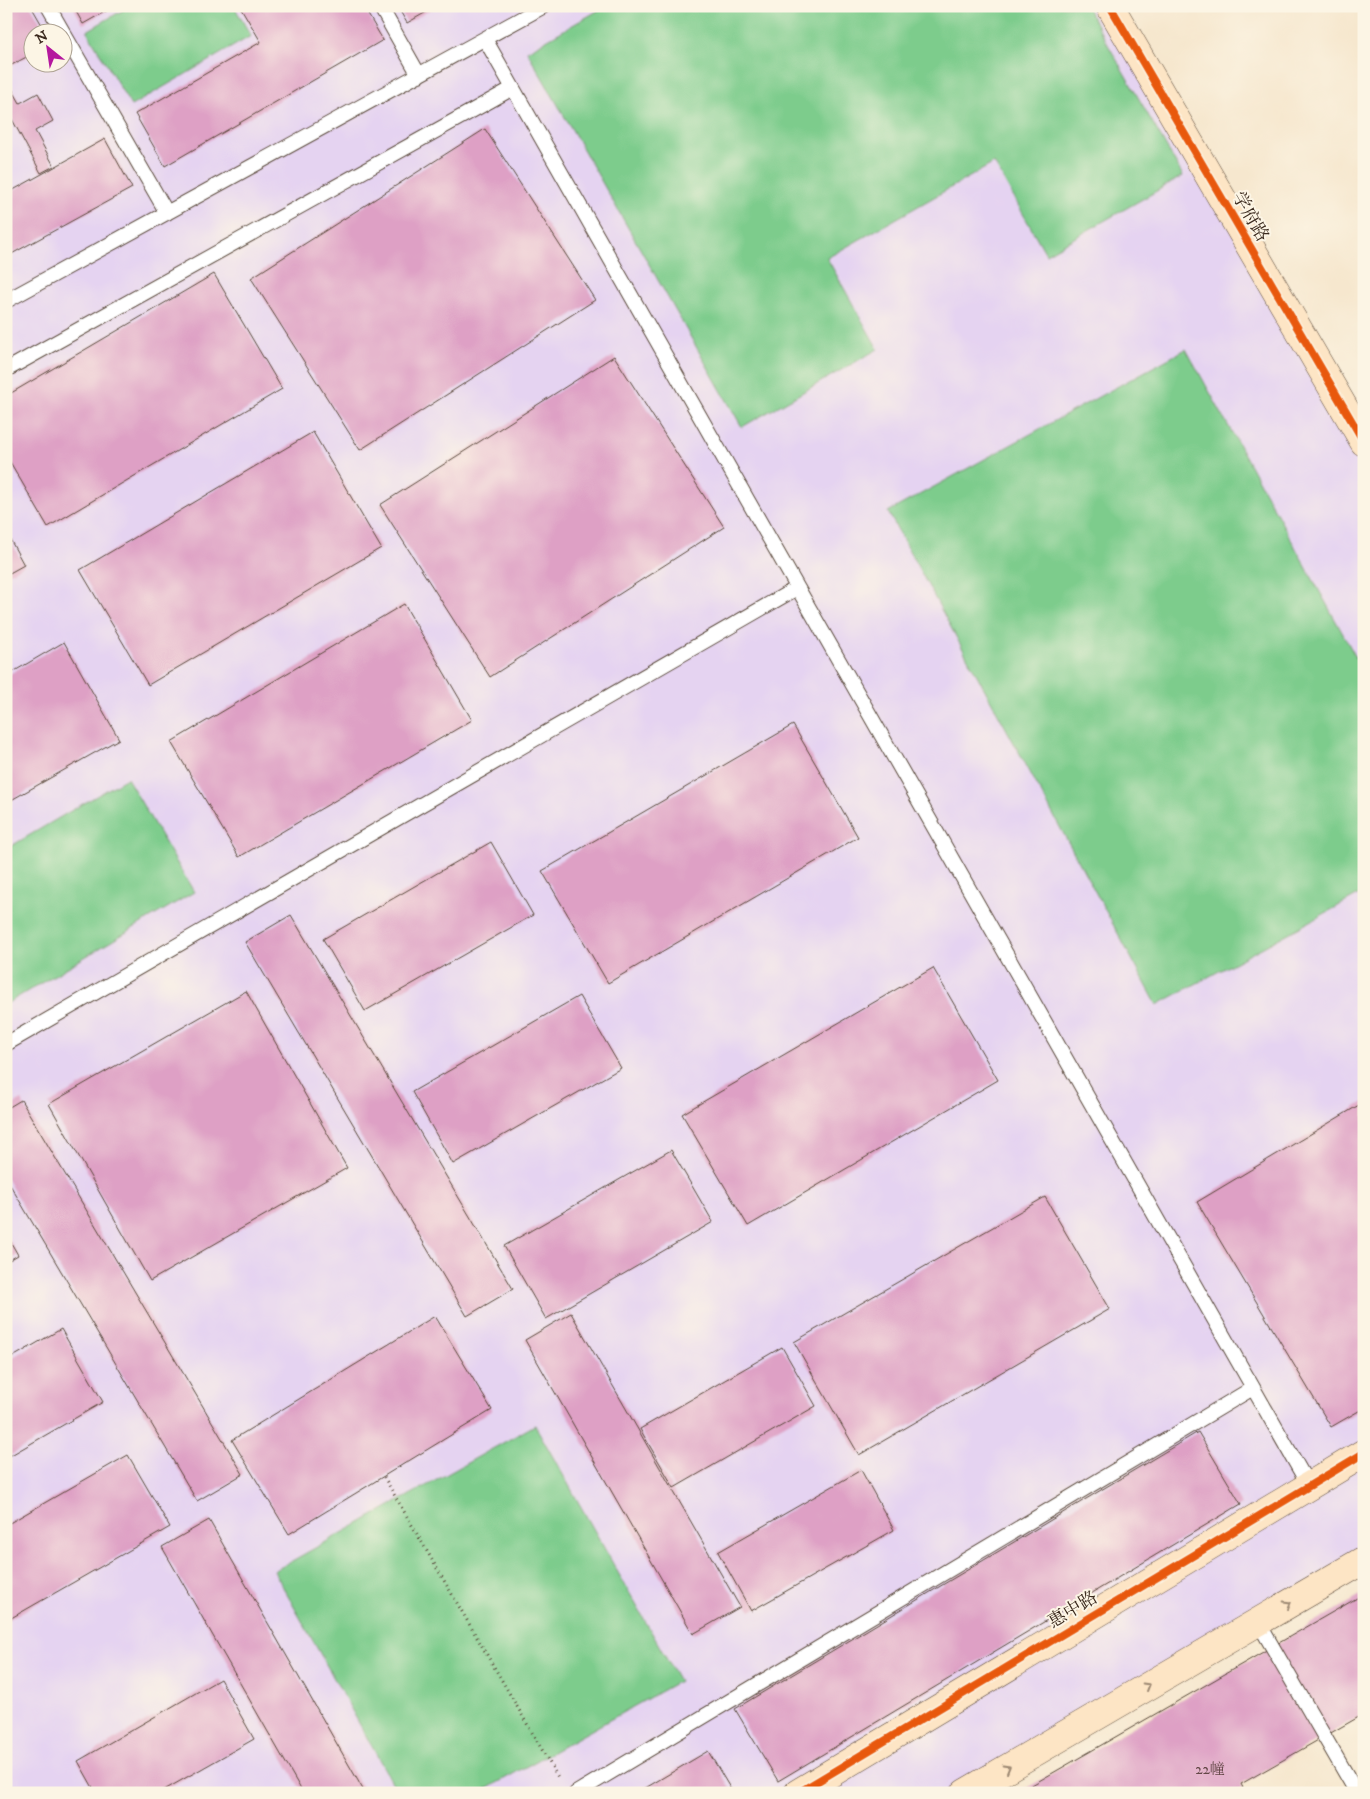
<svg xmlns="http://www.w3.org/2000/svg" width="1370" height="1799" font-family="'IM FELL DW Pica','Noto Serif SC',serif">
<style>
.built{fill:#e5d3f1;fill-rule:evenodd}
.green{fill:#7dcc8c;stroke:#5c7b55}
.building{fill:#dea0c5}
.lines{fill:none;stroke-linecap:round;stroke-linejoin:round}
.lane-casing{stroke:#574638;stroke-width:16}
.secondary-casing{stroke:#574638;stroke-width:29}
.path{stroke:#574638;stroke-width:3;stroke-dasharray:1 4;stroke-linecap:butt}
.lane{stroke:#fff;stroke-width:14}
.secondary{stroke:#fde5c5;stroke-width:28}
.cycleway-casing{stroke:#fcf5e5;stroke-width:11}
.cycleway{stroke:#e8590c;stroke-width:8}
.oneway{stroke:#9c8872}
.labels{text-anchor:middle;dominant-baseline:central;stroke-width:4;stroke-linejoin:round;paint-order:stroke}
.number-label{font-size:15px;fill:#644848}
.street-label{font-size:18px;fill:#3b2a1e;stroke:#fcf5e5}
</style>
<rect width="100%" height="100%" fill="#fcf5e5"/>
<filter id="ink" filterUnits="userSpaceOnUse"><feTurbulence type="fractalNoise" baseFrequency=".02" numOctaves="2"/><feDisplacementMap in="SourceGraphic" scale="10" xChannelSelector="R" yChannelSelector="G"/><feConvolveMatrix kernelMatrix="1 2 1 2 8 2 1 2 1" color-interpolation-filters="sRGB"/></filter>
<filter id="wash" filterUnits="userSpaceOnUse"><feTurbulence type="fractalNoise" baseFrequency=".0096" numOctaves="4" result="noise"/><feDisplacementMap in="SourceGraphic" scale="20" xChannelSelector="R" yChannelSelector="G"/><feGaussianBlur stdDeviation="1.12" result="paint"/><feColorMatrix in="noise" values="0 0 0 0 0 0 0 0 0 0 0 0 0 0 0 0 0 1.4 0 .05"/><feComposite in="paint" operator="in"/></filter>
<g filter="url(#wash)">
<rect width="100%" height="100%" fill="#f6e7ce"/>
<path class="built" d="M6 6H1110L1364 442V1560L965 1793H6ZM32 32H62V62H32Z"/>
<path class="green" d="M130 6H234L251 36 131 106 87 31Z
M606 6H1086L1183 176 1046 254 994 163 827 258 878 349 742 427 527 51Z
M1186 349 1364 672V892L1157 1005 888 512Z
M127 778 194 892 6 1004V849Z
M535 1425 679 1681 479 1793H398L274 1571Z"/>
<g id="blocks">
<path class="building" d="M6 6H31L46 32H32V54L6 68Z
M73 6H115L83 24Z
M244 6H363L383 40 165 166 135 114 261 42 241 8Z
M397 6H437L407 23Z
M6 78 20 103 38 93 53 121 35 131 54 166 41 173 6 108Z
M485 129 595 300 360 450 251 278Z
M105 139 132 188 6 257V194Z
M214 274 282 389 48 527 6 455V396Z
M614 356 724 527 490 677 380 505Z
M313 432 381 548 148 685 80 570Z
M6 532 24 565 6 575Z
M404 604 472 720 239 857 171 742Z
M64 642 119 739 6 803V676Z
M793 725 858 837 608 983 542 871Z
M491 842 533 915 365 1011 323 939Z
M291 915 513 1289 467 1316 245 942Z
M933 968 998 1080 748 1226 682 1114Z
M246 991 347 1168 150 1281 49 1104Z
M579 996 621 1068 453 1164 412 1092Z
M21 1100 243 1474 197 1501 6 1178V1109Z
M1364 1102V1408L1331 1427 1197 1202Z
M671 1150 713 1222 546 1319 504 1246Z
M1045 1197 1110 1309 859 1455 794 1342Z
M6 1234 18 1255 6 1262Z
M571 1313 740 1607 693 1634 525 1340Z
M435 1316 492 1410 289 1534 232 1440Z
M61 1329 103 1402 6 1458V1361Z
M782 1347 816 1406 674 1488 640 1429Z
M1198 1432 1241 1504 778 1781 735 1709Z
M128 1455 170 1527 6 1621V1525Z
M861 1470 894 1530 751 1611 718 1552Z
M209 1520 365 1793H303L162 1547Z
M1364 1594V1714L1241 1784 1243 1788 1234 1793H1018Z
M220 1679 254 1739 159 1793H96L78 1761Z
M708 1751 733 1793H637Z"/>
</g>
</g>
<g filter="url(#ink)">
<use href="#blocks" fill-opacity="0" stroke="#574638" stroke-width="1"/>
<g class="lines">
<g class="lane-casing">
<path id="lane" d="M48 6 167 213
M380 6 419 75
M485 39 1309 1486
M6 301 544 6
M6 370 513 88
M6 1044 797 588
M1258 1622 1357 1793
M576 1793 1253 1388"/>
</g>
<g class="secondary-casing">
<path id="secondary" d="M1110 6 1364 442
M798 1793 1364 1453
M965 1793 1364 1560"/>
</g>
<path class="path" d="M384 1477 559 1779"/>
<use href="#lane" class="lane"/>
<use href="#secondary" class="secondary"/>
<g class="cycleway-casing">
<path id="cycleway" d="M1110 6 1364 442
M798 1793 1364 1453"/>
</g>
<use href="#cycleway" class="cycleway"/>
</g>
<defs><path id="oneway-chevron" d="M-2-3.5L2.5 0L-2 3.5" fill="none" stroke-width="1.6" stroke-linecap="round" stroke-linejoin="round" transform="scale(1.25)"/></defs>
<g class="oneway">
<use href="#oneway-chevron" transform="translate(1288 1604) rotate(-30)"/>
<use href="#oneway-chevron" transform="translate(1147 1686) rotate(-30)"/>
<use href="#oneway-chevron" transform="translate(1007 1768) rotate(-30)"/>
</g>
</g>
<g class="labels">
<g class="number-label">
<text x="1210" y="1769">22幢</text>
</g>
<g class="street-label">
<text transform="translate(1250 217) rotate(60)">学府路</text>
<text transform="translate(1073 1610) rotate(-31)">惠中路</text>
</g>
</g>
<rect width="1370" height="1799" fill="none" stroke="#fcf5e5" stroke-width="25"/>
<g transform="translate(48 48) rotate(330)"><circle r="24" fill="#fcf5e5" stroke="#afa495"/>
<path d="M0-4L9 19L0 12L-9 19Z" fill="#b5179e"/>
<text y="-8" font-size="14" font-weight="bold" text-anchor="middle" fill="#3b2a1e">N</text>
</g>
</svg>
